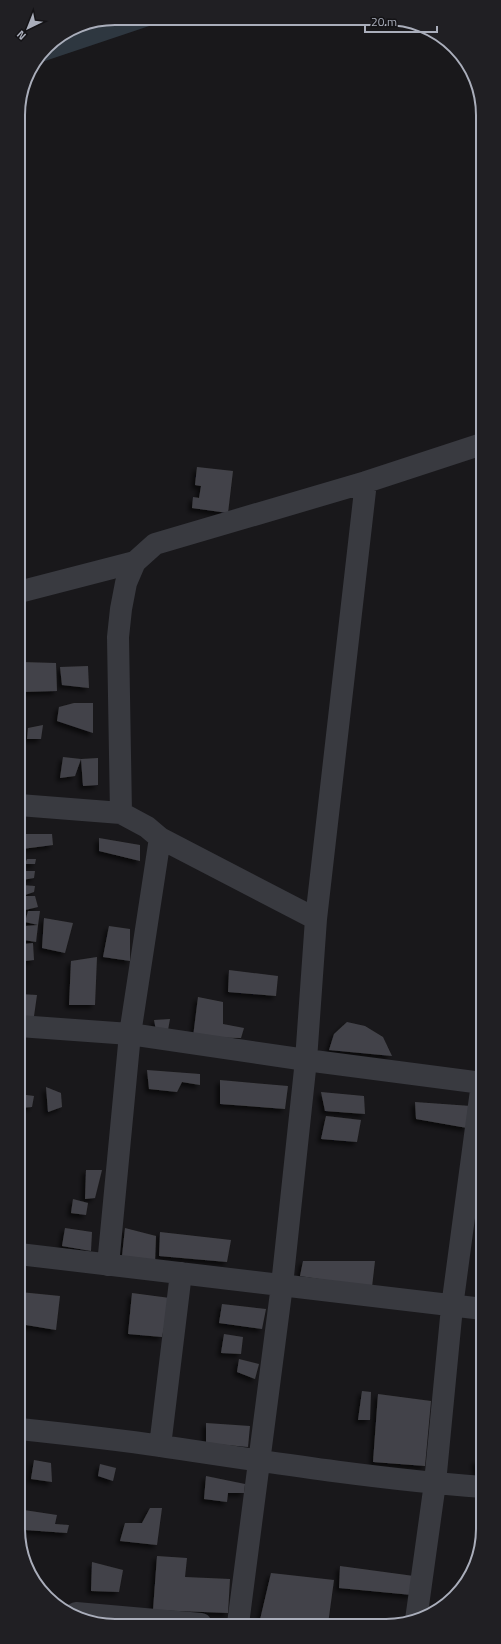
<svg xmlns="http://www.w3.org/2000/svg" width="501" height="1644" font-family="'Titillium Web',sans-serif">
<style>
.water{fill:#2e3740}
.building{fill:#434348;filter:url(#shadow)}
.lines{fill:none;stroke-linecap:round;stroke-linejoin:round}
.street{stroke:#393a40;stroke-width:22}
.rim{fill:none;stroke:#aaaebb;stroke-width:2}
</style>
<defs>
<filter id="shadow"><feDropShadow dx="-3.5" dy="3.5" stdDeviation="2" flood-color="#0009"/></filter>
</defs>
<rect width="100%" height="100%" fill="#19181b"/>
<path class="water" d="M115 18H173L33 65 47 46 78 25Z"/>
<path class="building" d="M197 467 233 471 228 513 192 508 193 497 199 498 201 486 195 485Z
M21 662 56 663 57 691 22 692Z
M88 666 89 688 62 685 60 667Z
M74 703H93V733L57 721 59 707Z
M43 725 41 739H27L28 728Z
M63 757 81 759 98 758V785L83 786 81 759 75 776 60 778Z
M22 834H52L53 845 22 849Z
M99 838 140 845V861L99 851Z
M27 859H36L35 864H25Z
M24 871H35L34 878 22 880Z
M21 885 35 886 34 892 22 896H35L38 907 25 910 22 896Z
M28 911H40L38 925 25 922Z
M44 918 73 923 65 953 42 948Z
M38 925 36 942 24 940 25 926Z
M109 926 130 929V961L103 957Z
M33 943 34 960 25 961 24 944Z
M97 957 95 1005H69L71 961Z
M229 970 278 976 276 996 228 992Z
M19 994 37 995 34 1016H19Z
M198 997 223 1002V1024L244 1028 241 1038 193 1037Z
M170 1019 168 1030H156L154 1020Z
M347 1022 365 1026 383 1037 392 1056 329 1050 334 1034Z
M147 1070 200 1074V1085L182 1082 177 1092 149 1089Z
M220 1080 288 1086 285 1109 220 1104Z
M46 1087 61 1093 62 1107 48 1112Z
M321 1092 364 1096 365 1114 325 1111Z
M19 1094 34 1096 32 1107 19 1108Z
M415 1102 471 1106 467 1128 416 1119Z
M326 1116 361 1120 357 1142 321 1139Z
M86 1170H102L95 1198 85 1199Z
M73 1199 88 1203 86 1215 71 1213Z
M65 1228 92 1232 91 1251 62 1246Z
M125 1228 156 1236 155 1262 122 1256Z
M160 1232 231 1240 227 1262 159 1256Z
M303 1261H375L372 1287 300 1276Z
M20 1292 60 1296 56 1330 20 1324Z
M132 1293 170 1298 162 1337 128 1334Z
M222 1304 266 1309 262 1329 219 1323Z
M224 1334 243 1337 241 1354 221 1353Z
M239 1359 259 1364 255 1379 237 1372Z
M362 1391 371 1392 370 1420H358Z
M378 1394 431 1401 425 1466 373 1462Z
M206 1423 250 1426 248 1447 206 1443Z
M34 1460 51 1463 52 1482 31 1479Z
M475 1460 483 1461V1475L477 1473Z
M100 1464 116 1468 113 1481 98 1476Z
M206 1476 245 1484 244 1493H228L227 1502 204 1499Z
M150 1508H162L157 1545 120 1541 125 1523H142Z
M24 1510 57 1515 55 1524 69 1525 67 1533 25 1530Z
M157 1556 187 1558 185 1577 230 1579 228 1613 153 1610Z
M92 1562 123 1570 119 1592 91 1591Z
M340 1566 414 1576 412 1595 339 1588Z
M271 1573 334 1580 328 1624H259Z
M331 1622H347L346 1624H331Z"/>
<g class="lines">
<path class="street" d="M19 592 135 562
M19 805 121 813 147 827 160 838 130 1034 108 1265
M121 813 118 637 121 609 126 583 135 562 155 544 366 482 482 444
M160 838 316 919
M19 1026 130 1034 306 1060 482 1083
M19 1254 483 1309
M20 1429C67 1434 114 1439 161 1446 268 1462 375 1479 483 1487
M160 1446 181 1273
M76 1613 201 1624
M416 1620 435 1483 452 1307 482 1083
M238 1624 282 1285 306 1060 316 919 366 482"/>
</g>
<path d="M0 0H501V1644H0ZM115 25H386A90 90 0 0 1 476 115V1529A90 90 0 0 1 386 1619H115A90 90 0 0 1 25 1529V115A90 90 0 0 1 115 25Z" fill="#201f23" fill-rule="evenodd"/>
<path class="rim" d="M115 25H386A90 90 0 0 1 476 115V1529A90 90 0 0 1 386 1619H115A90 90 0 0 1 25 1529V115A90 90 0 0 1 115 25Z"/>
<g transform="translate(28 28) rotate(223)" stroke="#141316" stroke-width="3" paint-order="stroke">
<path d="M0-3L7 15L0 10L-7 15Z" fill="#aaaebb"/>
<text y="-6" font-size="11" font-weight="bold" text-anchor="middle" fill="#aaaebb">N</text>
</g>
<path d="M365 26v6h72v-6" fill="none" stroke="#aaaebb" stroke-width="2"/>
<text x="371" y="26" font-size="12" fill="#aaaebb" stroke="#141316" stroke-width="3" paint-order="stroke">20 m</text>
</svg>
